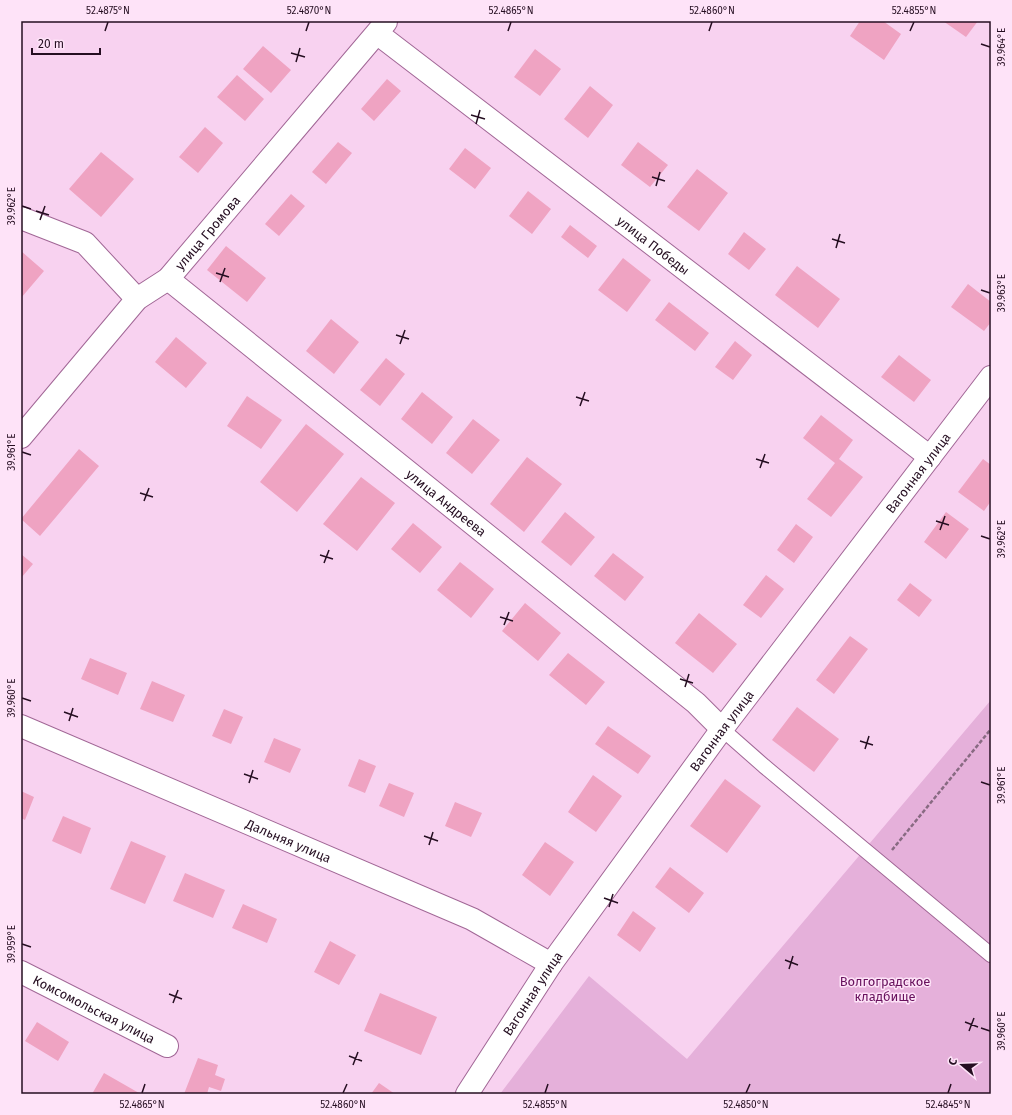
<svg xmlns="http://www.w3.org/2000/svg" width="1012" height="1115" font-family="'Fira Sans',sans-serif">
<style>
.green{fill:#e5b0da}
.building{fill:#efa3c2}
.lines{fill:none;stroke-linecap:round;stroke-linejoin:round}
.lane-casing{stroke:#a16796;stroke-width:16}
.street-casing{stroke:#a16796;stroke-width:24}
.path{stroke:#886a82;stroke-width:2.5;stroke-dasharray:4 2;stroke-linecap:butt}
.lane{stroke:#fff;stroke-width:14}
.street{stroke:#fff;stroke-width:22}
.ticks{fill:none;stroke:#250e21;stroke-width:1.5}
.labels{text-anchor:middle;dominant-baseline:central;stroke-width:3;stroke-linejoin:round;paint-order:stroke}
.street-label{font-size:13px;fill:#250e21;stroke:#fee3f8}
.park-label{font-size:13px;fill:#68115d;stroke:#fee3f8}
.neatline{fill:none;stroke:#250e21;stroke-width:1.5}
.ticks-label{font-size:10px;text-anchor:middle;fill:#250e21}
</style>
<rect width="100%" height="100%" fill="#f8d2f0"/>
<path class="green" d="M991 700V1094H500L589 976 687 1059Z"/>
<path class="building" d="M860 21H883L901 34 884 60 850 36Z
M943 21H978L966 37Z
M263 46 291 70 271 93 243 69Z
M535 49 561 69 540 96 514 77Z
M237 75 264 99 245 121 217 97Z
M387 79 401 91 374 121 361 109Z
M590 86 613 105 588 138 564 119Z
M205 127 223 143 198 173 179 157Z
M338 142 352 153 326 184 312 172Z
M638 142 668 165 650 187 621 165Z
M465 148 491 168 475 189 449 169Z
M101 152 134 179 101 217 69 189Z
M697 169 728 193 699 231 667 207Z
M528 191 551 209 532 234 509 216Z
M291 194 305 206 279 236 265 224Z
M570 225 597 246 588 258 561 237Z
M744 232 766 249 749 270 728 254Z
M226 246 266 278 247 302 207 270Z
M21 251 44 271 21 298Z
M623 258 651 280 627 312 598 290Z
M797 266 840 299 818 328 775 295Z
M968 284 991 302V322L984 331 951 307Z
M669 302 709 333 695 351 655 320Z
M331 319 359 342 334 374 306 351Z
M176 337 207 363 186 388 155 362Z
M735 341 752 355 733 380 715 367Z
M899 355 931 380 914 402 881 377Z
M386 358 405 374 380 406 360 390Z
M422 392 453 417 432 444 401 419Z
M247 396 282 420 261 449 227 426Z
M821 415 853 440 839 459 863 477 831 517 807 499 835 463 803 438Z
M473 419 500 440 472 474 446 453Z
M306 424 344 454 297 512 260 482Z
M79 449 99 466 40 536 21 519Z
M527 457 562 484 524 532 490 504Z
M983 459 991 465V501L984 511 958 492Z
M361 477 395 503 357 551 323 524Z
M565 512 595 537 571 566 541 542Z
M946 512 969 529 946 559 924 542Z
M413 523 442 547 420 573 391 549Z
M796 524 813 537 794 563 777 550Z
M613 553 644 577 625 601 594 576Z
M21 554 33 564 21 578Z
M460 562 494 589 471 618 437 590Z
M766 575 784 589 761 618 743 605Z
M910 583 932 600 919 617 897 600Z
M525 603 561 633 538 661 502 631Z
M699 613 737 644 713 673 675 643Z
M850 636 868 649 834 694 816 680Z
M568 653 605 682 586 705 549 675Z
M90 658 127 673 118 695 81 679Z
M152 681 185 695 173 722 140 709Z
M797 707 839 739 814 772 772 740Z
M224 709 243 717 231 744 212 736Z
M608 726 651 756 638 774 595 744Z
M274 738 301 749 290 773 264 762Z
M359 759 376 766 365 793 348 786Z
M593 775 622 796 596 832 568 812Z
M725 779 761 806 727 853 690 826Z
M389 783 414 793 404 817 379 806Z
M21 791 34 797 25 820 21 818Z
M455 802 482 813 471 837 445 826Z
M63 816 91 828 81 854 52 841Z
M131 841 166 856 145 904 110 889Z
M545 842 574 862 550 896 522 875Z
M670 867 704 893 689 913 655 887Z
M185 873 225 890 213 918 173 901Z
M243 904 277 919 267 943 232 928Z
M633 911 656 928 640 952 617 935Z
M330 941 356 955 339 985 314 972Z
M380 993 437 1017 421 1055 364 1031Z
M37 1022 69 1042 58 1061 25 1041Z
M198 1058 218 1065 215 1075 225 1079 221 1091 209 1087 207 1094H184Z
M104 1073 139 1093V1094H92Z
M379 1083 395 1094H371Z"/>
<g class="lines">
<g class="lane-casing">
<path id="lane" d="M722 729 764 766 991 955"/>
</g>
<g class="street-casing">
<g id="street">
<path id="s1" d="M378 34 930 457"/>
<path d="M21 218 85 243 137 299"/>
<path id="s2" d="M168 279 696 703 722 729"/>
<path id="s3" d="M21 437 137 299 168 279 386 22"/>
<path id="s4" d="M21 726 472 919 551 964"/>
<path id="s5" d="M21 972 167 1046"/>
<path id="s6" d="M467 1094 551 964 722 729 991 377"/>
</g>
</g>
<path class="path" d="M892 850 991 729"/>
<use href="#lane" class="lane"/>
<use href="#street" class="street"/>
</g>
<path class="ticks" d="M105 31 108 22M306 31 309 22M508 31 511 22M709 31 712 22M910 31 914 22M981 44 990 47M291 53 305 57M296 62 300 48M471 115 485 119M476 124 480 110M652 177 665 181M656 186 660 172M22 206 31 209M36 211 49 215M40 220 45 206M832 239 845 243M836 248 840 234M216 273 229 277M220 282 225 268M981 290 990 293M396 335 409 339M400 344 405 330M576 397 589 401M580 406 585 392M22 452 31 455M756 459 769 463M760 468 765 454M140 493 153 497M144 501 149 488M936 521 949 525M940 530 945 516M981 536 990 539M320 555 333 559M324 563 329 550M500 617 513 621M504 625 509 612M680 679 693 683M685 687 689 674M22 698 31 701M64 712 78 717M69 721 73 708M860 741 873 745M865 749 869 736M244 774 258 779M981 782 990 785M249 783 253 770M424 836 438 841M429 845 433 832M604 898 618 903M609 907 613 894M22 944 31 947M785 960 798 965M789 969 793 956M169 994 182 999M173 1003 178 990M965 1022 978 1027M981 1028 990 1031M969 1031 974 1018M349 1056 362 1061M353 1065 358 1052M142 1093 145 1084M343 1093 347 1084M545 1093 548 1084M746 1093 750 1084M948 1093 951 1084"/>
<g class="labels">
<g class="street-label">
<text stroke="none"><textPath href="#s3" startOffset="278">улица Громова</textPath></text>
<text stroke="none"><textPath href="#s1" startOffset="347">улица Победы</textPath></text>
<text stroke="none"><textPath href="#s6" startOffset="768">Вагонная улица</textPath></text>
<text stroke="none"><textPath href="#s2" startOffset="357">улица Андреева</textPath></text>
<text stroke="none"><textPath href="#s6" startOffset="444">Вагонная улица</textPath></text>
<text stroke="none"><textPath href="#s4" startOffset="291">Дальняя улица</textPath></text>
<text stroke="none"><textPath href="#s6" startOffset="120">Вагонная улица</textPath></text>
<text stroke="none"><textPath href="#s5" startOffset="82">Комсомольская улица</textPath></text>
</g>
<g class="park-label">
<text x="885" y="981">Волгоградское<tspan x="885" dy="15">кладбище</tspan></text>
</g>
</g>
<rect width="1012" height="1115" fill="none" stroke="#fee3f8" stroke-width="44"/>
<g transform="translate(962 1065) rotate(289)" stroke="#fee3f8" stroke-width="3" paint-order="stroke">
<path d="M0-3L7 15L0 10L-7 15Z" fill="#250e21"/>
<text y="-6" font-size="11" font-weight="bold" text-anchor="middle" fill="#250e21">С</text>
</g>
<path d="M32 48v6h68v-6" fill="none" stroke="#250e21" stroke-width="2"/>
<text x="38" y="48" font-size="12" fill="#250e21" stroke="#fee3f8" stroke-width="3" paint-order="stroke">20 m</text>
<rect x="22" y="22" width="968" height="1071" class="neatline"/>
<g class="ticks-label">
<text x="108" y="14">52.4875°N</text>
<text x="309" y="14">52.4870°N</text>
<text x="511" y="14">52.4865°N</text>
<text x="712" y="14">52.4860°N</text>
<text x="914" y="14">52.4855°N</text>
<text transform="translate(1001 47) rotate(-90)" y="4">39.964°E</text>
<text transform="translate(11 206) rotate(-90)" y="4">39.962°E</text>
<text transform="translate(1001 293) rotate(-90)" y="4">39.963°E</text>
<text transform="translate(11 452) rotate(-90)" y="4">39.961°E</text>
<text transform="translate(1001 539) rotate(-90)" y="4">39.962°E</text>
<text transform="translate(11 698) rotate(-90)" y="4">39.960°E</text>
<text transform="translate(1001 785) rotate(-90)" y="4">39.961°E</text>
<text transform="translate(11 944) rotate(-90)" y="4">39.959°E</text>
<text transform="translate(1001 1031) rotate(-90)" y="4">39.960°E</text>
<text x="142" y="1108">52.4865°N</text>
<text x="343" y="1108">52.4860°N</text>
<text x="545" y="1108">52.4855°N</text>
<text x="746" y="1108">52.4850°N</text>
<text x="948" y="1108">52.4845°N</text>
</g>
</svg>
